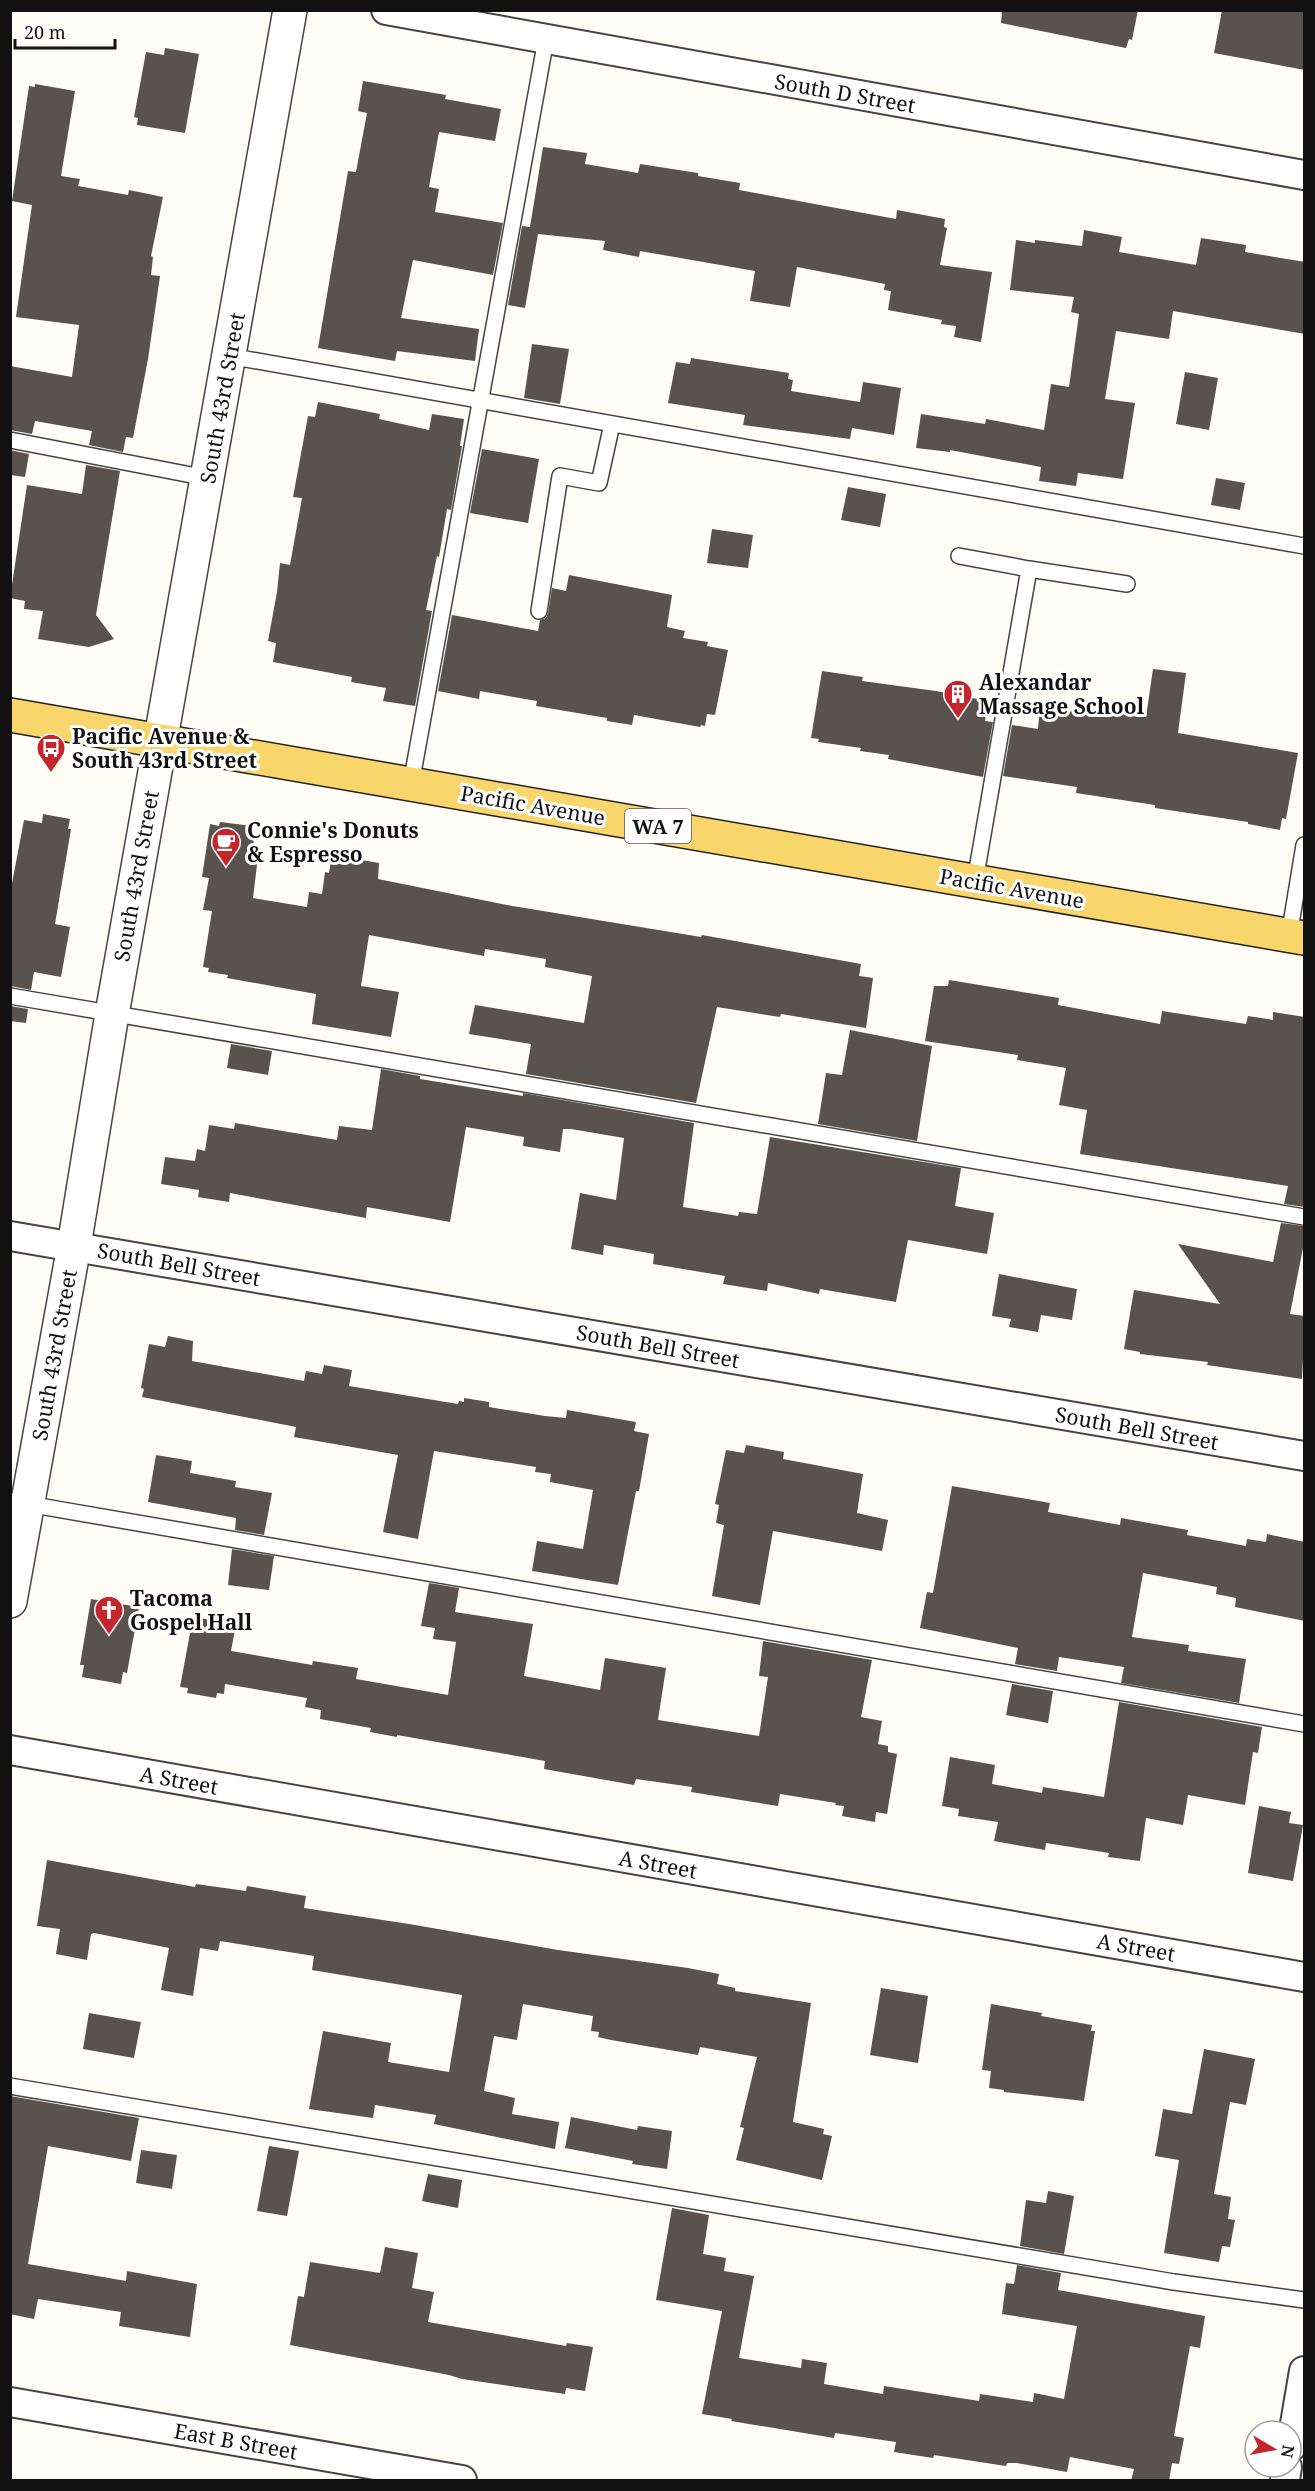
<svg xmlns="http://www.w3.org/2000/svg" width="1315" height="2491" font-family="'Noto Serif',serif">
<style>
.building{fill:#5a524d}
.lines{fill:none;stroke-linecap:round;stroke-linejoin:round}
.service-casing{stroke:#444;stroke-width:18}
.minor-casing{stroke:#444;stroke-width:32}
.tertiary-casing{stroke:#444;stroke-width:36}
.primary-casing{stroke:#222;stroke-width:36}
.service{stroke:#fff;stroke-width:15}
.minor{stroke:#fff;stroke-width:28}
.tertiary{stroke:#fff;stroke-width:33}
.primary{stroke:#f9d66b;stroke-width:33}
.labels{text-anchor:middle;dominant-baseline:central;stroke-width:6;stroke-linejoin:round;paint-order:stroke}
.shield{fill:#fff;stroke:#585858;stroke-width:1.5}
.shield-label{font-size:20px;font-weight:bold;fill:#111}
.street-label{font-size:21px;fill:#111;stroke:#fff}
.poi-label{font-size:21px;font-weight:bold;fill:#111;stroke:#fff;text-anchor:start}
</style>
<rect width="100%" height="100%" fill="#fffdf5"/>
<path class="building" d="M1002 10H1138L1132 40 1129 39 1126 48 1001 23Z
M1222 10H1305V70L1214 53Z
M165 48 199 54 185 133 137 125 138 118 134 117 146 52 164 55Z
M363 81 446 95 445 99 501 109 495 141 439 132 429 187 439 189 435 212 503 223 493 275 413 260 401 318 479 329 475 361 397 351 395 361 318 348 348 171 356 172 367 113 358 111Z
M35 84 75 91 61 176 80 179 78 186 128 195 129 190 163 197 151 256 153 257 151 275 160 276 148 359 133 438 126 437 123 452 89 445 92 431 35 421 32 434 10 430V366L72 377 79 325 16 317 32 205 12 201 29 86 35 87Z
M543 147 587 153 585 164 638 173 640 164 698 173V176L740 183 739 190 896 219 897 210 945 219 944 227 947 228 940 265 992 272 981 342 954 337 956 326 941 324 942 320 888 310 891 291 884 290 885 284 797 267 790 307 750 301 755 271 640 251 639 257 603 250 605 241 538 234 525 308 508 305 522 226 530 227Z
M1084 230 1122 237 1119 252 1196 265 1201 238 1246 245 1245 252 1305 262V334L1173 311 1169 339 1116 331 1105 399 1135 403 1123 479 1078 473 1076 486 1039 481 1041 467 950 450V452L916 448 921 414 985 424 986 419 1044 430 1051 384 1069 387 1079 314 1071 312 1074 297 1010 290 1016 240 1035 243V240L1082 246Z
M532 344 569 349 560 404 524 398Z
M691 358 789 373 788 379 793 380 791 391 860 402 863 382 901 388 894 435 852 428 850 439 743 425 745 415 668 403 676 362 690 364Z
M1185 372 1218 378 1209 430 1176 424Z
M318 402 380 414 379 419 429 430 432 414 464 419 460 446H462L451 510 447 509 439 557 437 556 426 610 432 611 415 706 383 701 386 688 351 682 352 677 273 662 276 643 268 641 277 592 280 563 290 565 302 498 293 497 308 416 315 417Z
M482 449 539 459 528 523 470 513Z
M10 450 29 454 25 477 10 475Z
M86 465 120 471 96 615 114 639 89 647 38 639 43 611 24 609 25 601 10 598 27 485 82 494Z
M1216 478 1245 483 1240 510 1211 505Z
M848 487 886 494 880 527 841 520Z
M712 529 753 535 748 568 707 563Z
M569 575 672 595 667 627 685 631 683 638 708 642 707 646 728 650 715 715 707 714 705 726 701 725 700 727 634 715 632 725 607 721V718L536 706 537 701 480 691 479 699 438 691 452 615 538 631 540 620 546 618 548 613 552 588 566 591Z
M1153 669 1186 673 1178 733 1298 753 1286 819 1282 818 1280 830 1248 824V822L1155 808V805L1076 793 1077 787 1003 776 1012 725 1038 729 1040 707 1110 717 1111 711 1146 717Z
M822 671 863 677 862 681 936 691 988 701 985 721 993 722 983 777 888 759 889 755 860 751 861 748 818 742 819 739 811 738Z
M43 814 70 819 68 829H71L55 924 70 927 61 977 34 972 31 990 10 986V894L24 820 42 823Z
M220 822 252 826 251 831 255 832 253 847 259 848 253 898 307 907 309 892 322 894 325 872 329 873 332 855 379 863 378 879 507 905 701 937 702 935 861 964 859 976 873 978 866 1028 781 1014 780 1017 717 1007 696 1103 526 1074 531 1044 469 1034 475 1005 584 1023 592 976 545 967 546 959 485 949 484 956 369 935 361 986 399 992 391 1037 312 1024 316 994 227 978 228 975 208 972 209 968 203 967 212 911 203 910 209 878 202 877 210 824 219 826Z
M949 980 1059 998 1058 1005 1160 1024 1162 1011 1246 1024 1248 1016 1273 1020V1012L1305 1017V1207L1284 1204 1288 1186 1080 1154 1087 1110 1059 1105 1066 1068 1017 1060 1018 1055 925 1041 934 986H948Z
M10 1006 28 1009 26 1023 10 1021Z
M850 1030 932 1046 917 1141 818 1124 826 1073 842 1075Z
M231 1044 272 1051 268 1075 227 1068Z
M381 1069 420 1076V1079L523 1096V1093L694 1123 683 1207 738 1216 739 1212 757 1214 770 1137 961 1168 955 1206 994 1213 987 1254 908 1240 896 1302 820 1289 819 1294 768 1283 767 1291 723 1284 725 1276 653 1264 654 1254 604 1245 603 1255 571 1249 580 1193 616 1200 624 1138 571 1129H563L560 1152 523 1146 524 1137 466 1127 450 1222 367 1207 366 1218 230 1193 229 1202 198 1197 199 1190 161 1184 165 1157 195 1161 197 1149 205 1151 209 1125 234 1129 235 1123 337 1140 339 1126 372 1130Z
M1281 1223 1305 1226V1238L1290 1314 1305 1316 1302 1379 1207 1365 1208 1362 1140 1354V1352L1124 1349 1134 1290 1220 1304 1178 1244 1273 1262Z
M999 1274 1077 1289 1072 1320 1041 1315 1038 1332 1009 1327 1011 1319 992 1316Z
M168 1336 193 1341 192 1361 304 1381 306 1371 322 1374 324 1365 352 1370 349 1386 458 1404 459 1401 464 1402V1398L489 1402V1407L545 1416 566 1418 567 1410 636 1422 634 1431 649 1434 639 1491H636L618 1585 532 1571 537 1541 583 1549 593 1490 550 1482 551 1474 535 1472 536 1467 434 1451 418 1539 383 1532 398 1455 294 1437 296 1427 142 1397 144 1389 141 1388 149 1344 165 1347Z
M746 1445 784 1452 783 1459 863 1474 857 1513 888 1520 882 1551 773 1531 760 1605 712 1596 724 1525 716 1523 719 1505 715 1504 726 1450 744 1453Z
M156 1455 192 1461 190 1473 236 1481 235 1487 272 1493 264 1535 235 1530 236 1518 148 1502Z
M952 1486 1050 1503 1048 1512 1120 1525 1121 1518 1188 1530 1187 1535 1246 1546 1247 1539 1266 1542 1267 1534 1305 1542V1621L1235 1607 1236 1598 1216 1594 1217 1587 1143 1573 1132 1637 1189 1645 1188 1651 1246 1659 1239 1703 1121 1683 1124 1667 1059 1657 1057 1671 1015 1664 1018 1648 920 1628 927 1592 933 1593Z
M232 1549 274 1556 269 1590 228 1585Z
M429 1583 459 1588 455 1612 533 1624 524 1676 600 1690 605 1658 666 1668 658 1720 759 1736 768 1677 759 1676 763 1641 872 1660 861 1717 882 1721 878 1744 888 1746V1752L897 1754 887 1814 876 1812 875 1822 842 1816 844 1806 835 1805 836 1803 780 1794 778 1806 691 1792 692 1787 636 1779 634 1785 544 1769 545 1761 397 1735V1737L370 1732 371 1728 320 1719 321 1710 305 1707 307 1698 225 1684 224 1694 217 1693 216 1698 187 1693 188 1688 180 1687 193 1617 236 1624 231 1651 312 1665 313 1661 358 1668 356 1679 448 1695 456 1642 433 1639 435 1628 421 1626Z
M91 1599 139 1607 127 1673 123 1672 121 1684 82 1677 84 1665H80Z
M1012 1684 1053 1691 1048 1723 1006 1715Z
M1119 1702 1262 1727 1258 1753 1253 1752 1245 1805 1188 1795 1183 1825 1146 1818 1140 1861 1108 1857 1109 1853 1046 1843 1045 1850 994 1841 998 1822 958 1816 959 1809 942 1806 950 1757 995 1765 992 1784 1042 1793 1043 1787 1104 1797Z
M1259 1806 1291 1812 1289 1823 1303 1825 1293 1881 1248 1873Z
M47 1860 195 1887 196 1884 246 1891 247 1886 306 1896 304 1908 409 1924 558 1950 688 1968 719 1974 717 1984 735 1988V1991L811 2003 793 2122 824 2129 823 2134 832 2136 822 2180 736 2160 744 2128 740 2127 757 2057 700 2047 698 2055 611 2040 598 2037 599 2032 591 2031 593 2016 523 2004 517 2040 494 2036 484 2091 515 2098 512 2114 559 2122 555 2149 434 2124 436 2115 375 2105 373 2118 309 2109 323 2031 391 2043 388 2062 449 2072 462 1995 312 1970 314 1956 220 1941 218 1951 200 1948 193 1996 161 1990 169 1948 94 1933 91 1934 87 1960 56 1954 60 1929 37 1926Z
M881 1988 928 1996 918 2063 870 2055Z
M991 2004 1042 2013 1041 2016 1092 2025 1091 2031H1095L1084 2101 1004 2092V2090L989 2088 991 2071 982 2070Z
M89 2013 141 2022 134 2058 83 2049Z
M1204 2049 1255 2059 1246 2105 1230 2102 1214 2194 1231 2197 1228 2219 1235 2220 1230 2247 1222 2246 1219 2262 1164 2253 1179 2160 1155 2156 1163 2109 1192 2114Z
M10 2096 139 2118 131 2161 48 2146 28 2264 126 2281 127 2271 197 2284 190 2337 119 2326 121 2312 38 2299 34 2319 10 2314Z
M571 2117 637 2130 638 2126 672 2131 667 2169 632 2164 633 2161 565 2148Z
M269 2146 299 2151 287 2216 257 2211Z
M141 2150 177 2155 172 2189 136 2183Z
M428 2174 462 2180 458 2208 422 2201Z
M1048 2191 1074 2196 1064 2254 1020 2246 1026 2200 1046 2203Z
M672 2208 709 2215 703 2254 726 2258 724 2271 754 2276 739 2358 801 2368 802 2359 827 2363 824 2384 883 2394 884 2386 979 2401 980 2394 1033 2402 1034 2393 1064 2399 1077 2326 1002 2314 1006 2283 1014 2284 1017 2265 1061 2273 1058 2290 1205 2316 1200 2348 1190 2346 1174 2436 1184 2438 1179 2464 1172 2463 1169 2481H1131L1134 2469 1070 2457 1067 2472 1017 2463H1007L1006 2466 934 2455 933 2458 894 2452 896 2442 835 2433 834 2438 731 2421 732 2419 702 2414 722 2311 656 2300Z
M385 2247 418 2253 412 2288 434 2292 428 2322 566 2346 567 2343 593 2347 585 2391 566 2388 565 2394 462 2379 449 2375 290 2345 298 2296 304 2297 310 2262 380 2273Z"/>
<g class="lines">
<g class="service-casing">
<path id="service" d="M229 356 1304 546
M10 440 207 478
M959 556 1029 569
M539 611 560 476 599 483 612 424
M411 784 546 39
M975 881 1029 569 1127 584
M1289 936 1304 845
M10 996 1304 1217
M10 1501 1304 1724
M10 2086 1174 2282 1304 2300"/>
</g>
<g class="minor-casing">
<path id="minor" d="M386 10 1304 175
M10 1236 1304 1456
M10 1750 1304 1977
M10 2402 462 2480
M1291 2447 1304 2371
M1285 2480 1287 2467"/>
</g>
<g class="tertiary-casing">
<path id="tertiary" d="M10 1601 74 1246 112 1014 290 10"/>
</g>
<g class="primary-casing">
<path id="primary" d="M10 715 1304 938"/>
</g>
<use href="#service" class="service"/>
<use href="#minor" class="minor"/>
<use href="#tertiary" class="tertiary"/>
<use href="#primary" class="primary"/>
</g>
<defs>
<g id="building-pin" transform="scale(1.5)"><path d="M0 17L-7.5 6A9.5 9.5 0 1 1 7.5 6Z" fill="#c4262e" stroke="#fff"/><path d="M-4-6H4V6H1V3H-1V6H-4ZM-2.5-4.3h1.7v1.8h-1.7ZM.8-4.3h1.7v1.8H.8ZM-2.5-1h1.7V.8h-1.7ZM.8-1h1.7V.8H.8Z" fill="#fff"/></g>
<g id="bus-pin" transform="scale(1.5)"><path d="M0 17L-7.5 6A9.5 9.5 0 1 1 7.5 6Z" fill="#c4262e" stroke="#fff"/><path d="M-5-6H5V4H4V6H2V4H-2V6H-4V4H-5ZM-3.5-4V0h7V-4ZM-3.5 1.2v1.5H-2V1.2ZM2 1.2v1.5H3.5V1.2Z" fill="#fff"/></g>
<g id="cafe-pin" transform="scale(1.5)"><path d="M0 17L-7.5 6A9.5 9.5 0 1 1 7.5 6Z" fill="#c4262e" stroke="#fff"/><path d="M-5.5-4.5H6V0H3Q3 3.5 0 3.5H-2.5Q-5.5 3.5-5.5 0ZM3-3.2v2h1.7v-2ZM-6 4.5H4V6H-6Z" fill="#fff"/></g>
<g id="church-pin" transform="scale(1.5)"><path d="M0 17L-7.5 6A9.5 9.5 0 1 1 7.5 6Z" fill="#c4262e" stroke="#fff"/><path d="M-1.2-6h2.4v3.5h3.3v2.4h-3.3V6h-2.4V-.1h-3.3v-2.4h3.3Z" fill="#fff"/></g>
</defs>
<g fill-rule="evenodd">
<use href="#building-pin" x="958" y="694"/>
<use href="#bus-pin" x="51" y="748"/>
<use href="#cafe-pin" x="226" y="842"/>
<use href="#church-pin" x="109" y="1610"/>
</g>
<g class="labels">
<rect class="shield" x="625" y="809" width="66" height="34" rx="4.5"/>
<g class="shield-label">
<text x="658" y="826">WA 7</text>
</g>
<g class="street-label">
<text transform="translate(845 93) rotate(10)">South D Street</text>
<text transform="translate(222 398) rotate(-80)">South 43rd Street</text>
<text transform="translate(533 805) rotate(10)">Pacific Avenue</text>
<text transform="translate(136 876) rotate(-80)">South 43rd Street</text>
<text transform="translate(1012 888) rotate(10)">Pacific Avenue</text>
<text transform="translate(179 1264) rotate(10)">South Bell Street</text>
<text transform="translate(658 1346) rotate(10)">South Bell Street</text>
<text transform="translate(54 1355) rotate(-80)">South 43rd Street</text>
<text transform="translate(1137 1428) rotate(10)">South Bell Street</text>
<text transform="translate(179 1780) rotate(10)">A Street</text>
<text transform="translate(658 1864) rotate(10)">A Street</text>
<text transform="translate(1136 1947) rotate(10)">A Street</text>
<text transform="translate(236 2441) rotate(10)">East B Street</text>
</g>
<g class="poi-label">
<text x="979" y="682">Alexandar<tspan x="979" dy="24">Massage School</tspan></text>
<text x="72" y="736">Pacific Avenue &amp;<tspan x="72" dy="24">South 43rd Street</tspan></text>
<text x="247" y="830">Connie's Donuts<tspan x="247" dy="24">&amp; Espresso</tspan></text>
<text x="130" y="1598">Tacoma<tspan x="130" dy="24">Gospel Hall</tspan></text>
</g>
</g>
<rect width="1315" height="2491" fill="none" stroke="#111111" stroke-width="24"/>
<g transform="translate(1273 2449) rotate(100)"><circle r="28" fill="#ffffff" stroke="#a0a0a0" stroke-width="1.5"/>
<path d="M0-4.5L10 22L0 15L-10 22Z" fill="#c4262e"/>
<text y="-9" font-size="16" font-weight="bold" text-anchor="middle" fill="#111111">N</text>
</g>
<path d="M15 39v9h100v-9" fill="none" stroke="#111111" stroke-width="3"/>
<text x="24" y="39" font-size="18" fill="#111111" stroke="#ffffff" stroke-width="4.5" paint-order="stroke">20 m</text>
</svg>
